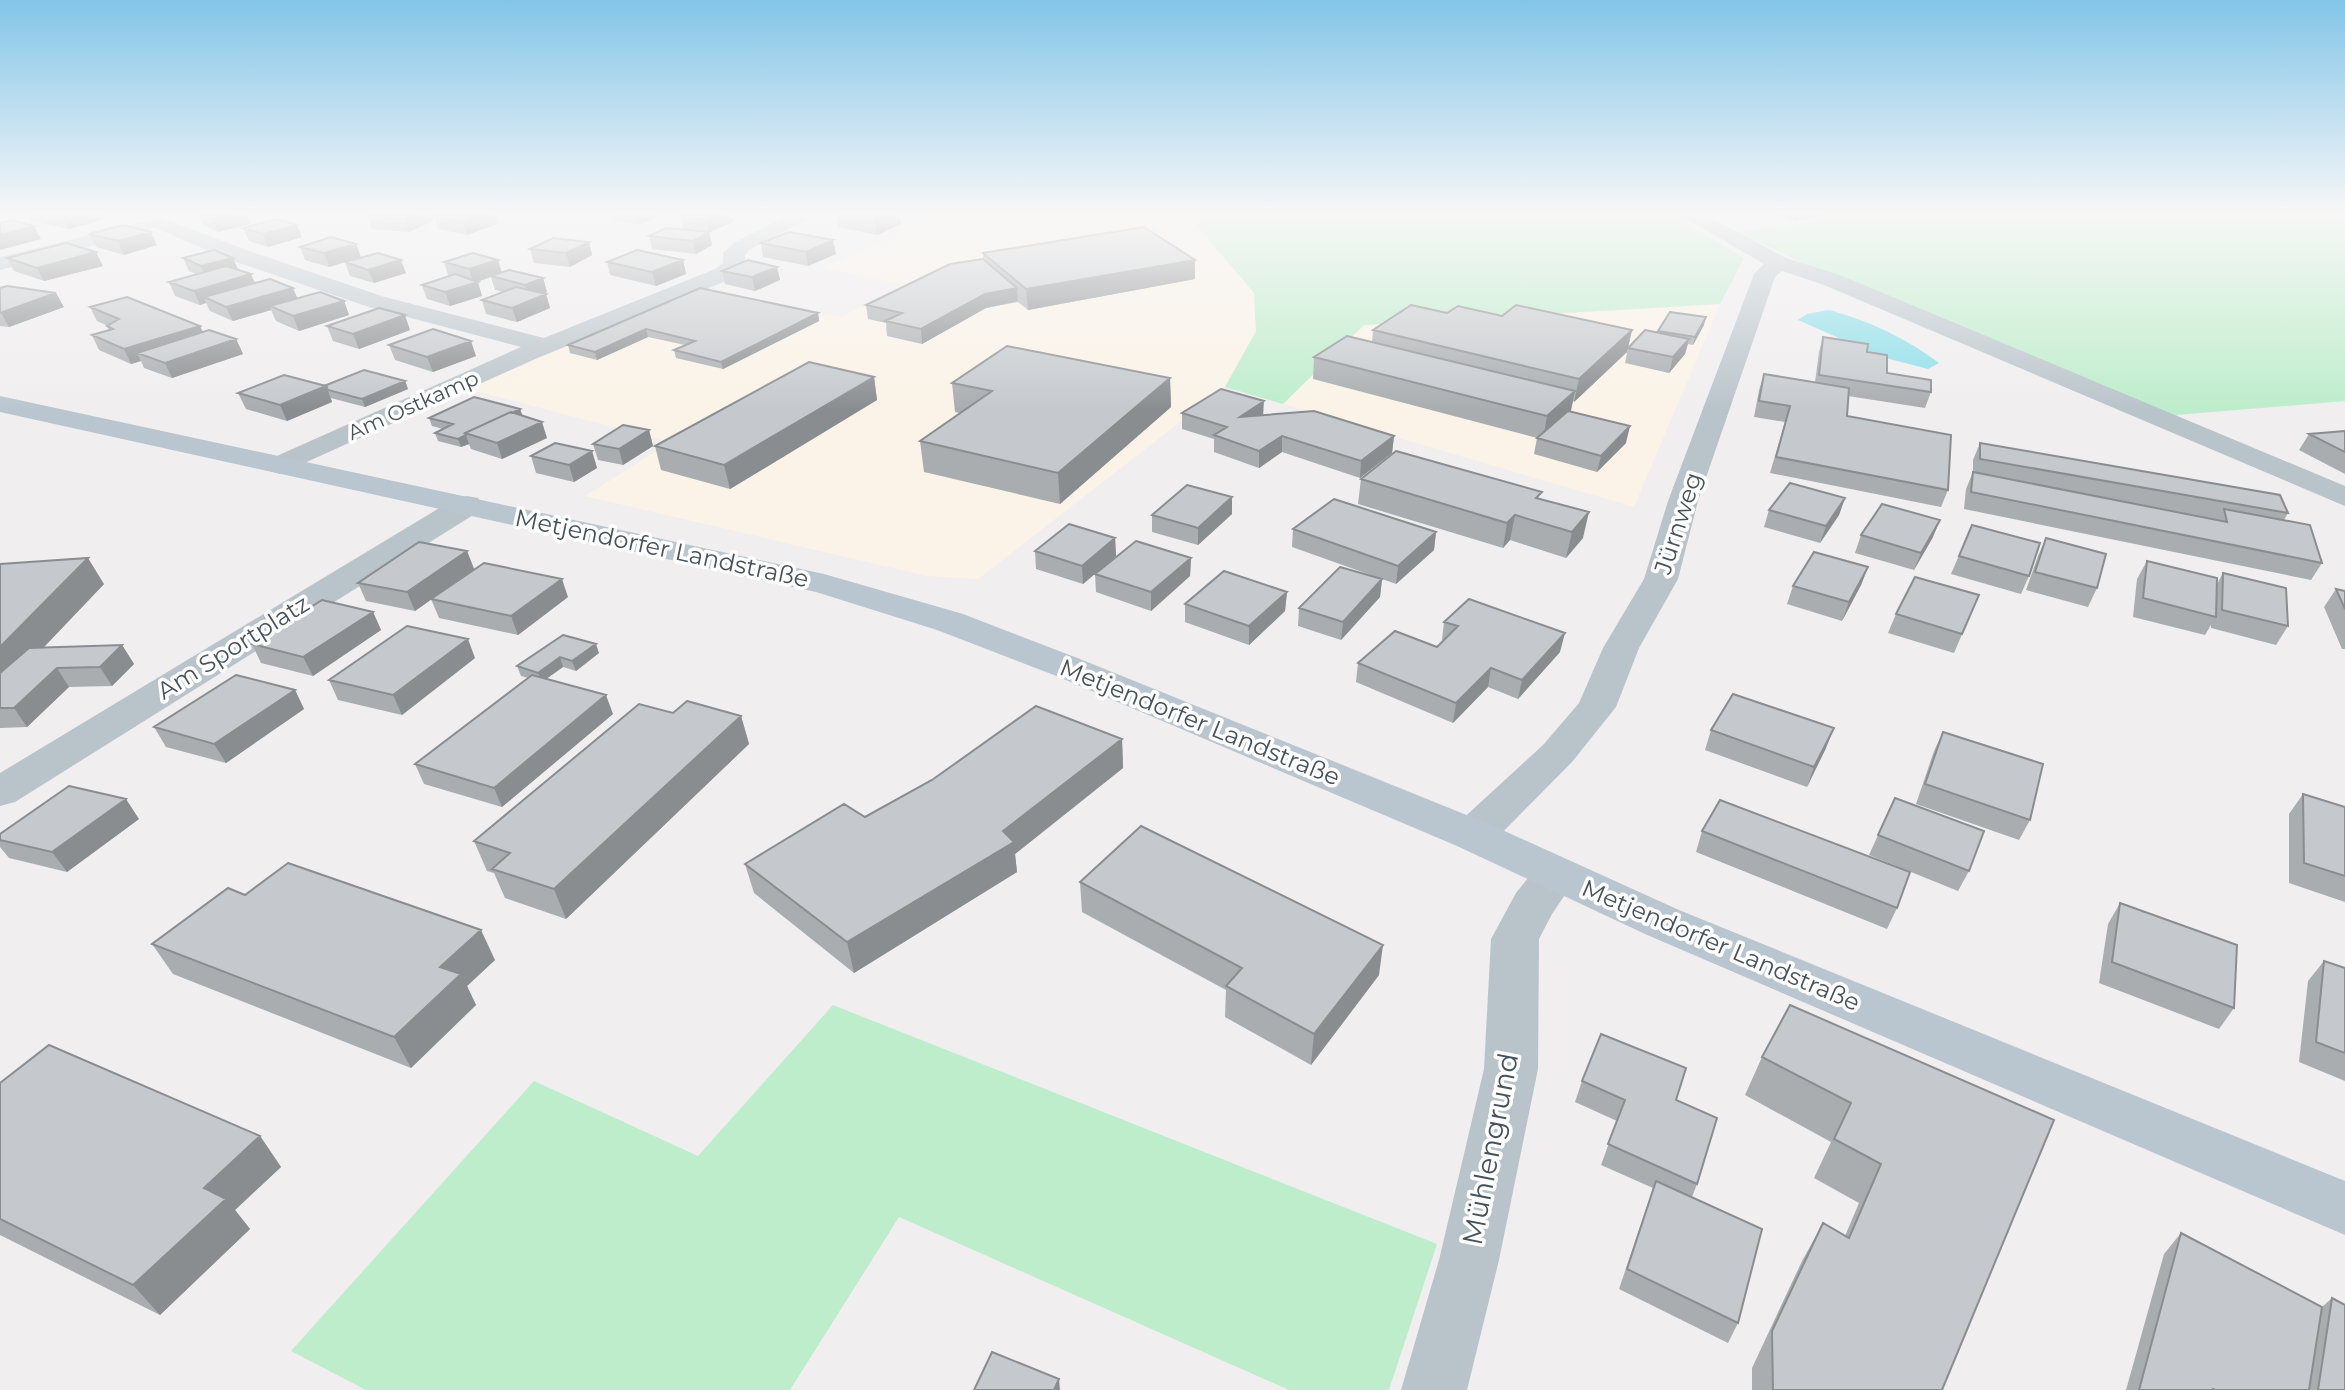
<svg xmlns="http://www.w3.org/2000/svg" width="2345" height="1390" font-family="Montserrat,sans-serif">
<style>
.commercial{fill:#fbf3e7}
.green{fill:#bdedcb}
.water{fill:#8bdfe9}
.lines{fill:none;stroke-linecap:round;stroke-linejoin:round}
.minor{fill:#b9c4ca;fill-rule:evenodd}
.secondary{fill:#bac6cf;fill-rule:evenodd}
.wall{fill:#a9adb0}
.shaded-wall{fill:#8a8d90}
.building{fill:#c5c9cd;stroke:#8a8d90;stroke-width:2}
.labels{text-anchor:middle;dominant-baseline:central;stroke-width:7;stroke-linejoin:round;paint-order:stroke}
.far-street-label{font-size:21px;fill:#46535a;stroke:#fff}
.street-label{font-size:24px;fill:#46535a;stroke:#fff}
.near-street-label{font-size:28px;fill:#46535a;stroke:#fff}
</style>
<rect width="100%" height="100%" fill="#f0eeee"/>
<path class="commercial" d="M941 215H1188L1254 293 1256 331 1225 387 978 579 927 576 585 496 671 442 468 389 704 287 841 317 905 285 824 268Z
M1720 304 1634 507 1283 404 1364 325Z"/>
<path class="green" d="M1188 215H1672L1744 258 1720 304 1364 325 1283 404 1225 387 1256 331 1254 293Z
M1860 215H2345V401L2164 416 1800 262 1738 232Z
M833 1005 1437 1244 1389 1390H1289L899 1217 790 1390H366L291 1351 534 1081 698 1156Z"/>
<path class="water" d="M1829 310C1868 320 1907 339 1939 363L1928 369 1882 357 1798 320 1807 314Z"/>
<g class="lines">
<path class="minor" d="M789 215H815L749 250 745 255V265L731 279 535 359 280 474 270 471 265 465 270 459 521 347 369 307 233 261 153 227 151 230 0 270V257L148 221 157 216 249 251 385 297 544 338 715 269 723 263V253L735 242Z
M1680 215H1706L1786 258 1840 275 2345 486V506L1824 285 1782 271 1775 277 1698 501 1678 579 1639 648 1616 707 1572 762 1489 846 1473 850 1457 846 1451 835 1457 824 1544 744 1579 703 1603 648 1644 579 1668 501 1754 274 1764 264Z
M467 496 478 498 483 505 478 512 15 802 0 806V773L456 498Z
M1556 858 1572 863 1579 874 1552 914 1539 939 1538 1069 1499 1260 1467 1390H1401L1439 1260 1484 1069 1491 939 1516 893 1540 863Z"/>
<path class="secondary" d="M0 396 824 574 963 614 1080 659 1489 824 1679 910 2345 1181V1235L1645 934 1457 846 1054 675 937 630 816 592 0 412Z"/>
</g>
<path class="wall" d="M29 215H103L105 219 69 229 32 221Z
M198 215H246L250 224 218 232 202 224Z
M436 215H494L497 224 467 235 438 229 434 216Z
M614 215H660L640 224 615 221Z
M836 215H899L901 224 877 235 838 227Z
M1777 215H1825L1793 221Z
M368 216 433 221 409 232 372 229Z
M680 216 733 222 709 232 712 245 696 254 652 249 649 236 702 232 683 229Z
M243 228 302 237 268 247 249 241Z
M89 234 157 245 124 255 96 247Z
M833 240 836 254 808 266 763 257 761 244Z
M589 242 592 255 570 267 534 263 530 249Z
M356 244 361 257 329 267 305 260 300 247Z
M983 253 1195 279 1028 310 1018 302 986 308 922 344 887 336 886 323 868 319 866 305 983 259Z
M7 258 103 266 44 281 14 271Z
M183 258H233L238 270 255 283 297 298 344 301 349 315 299 331 276 321 271 310 233 321 210 311 206 303 200 305 175 296 169 282 196 274 189 271Z
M683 260 686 274 656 286 610 275 607 262Z
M345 262 406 273 374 283 350 276Z
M444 262 543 278 547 292 543 294H546L550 308 517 322 486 314 482 300 503 292 495 290 491 277 477 282 482 296 450 306 427 299 422 285 450 276 448 275Z
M777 267 780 280 755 291 725 284 722 271Z
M0 288 64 307 9 327 0 326Z
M700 288 818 313 819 321 723 369 676 358 674 350 685 345 648 337 597 360 570 353 568 345Z
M90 307 200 326 202 332 236 339 243 354 172 378 144 368 141 361 131 364 99 350 92 335 109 330 107 326H108L97 321Z
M1447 313 1502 316 1632 330 1627 352 1574 402 1573 401 1571 411 1626 443 1597 472 1534 454 1537 438 1313 379 1314 357 1372 342 1373 330Z
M1704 325 1693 345 1688 344 1685 354 1669 373 1625 363 1628 348 1658 333V331Z
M327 326 410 330 359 349 333 341Z
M1823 337 1867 352 1887 373 1931 392 1925 408 1848 396 1847 416 1948 490 1941 507 1770 473 1785 422 1754 417 1759 390 1764 374 1815 382 1819 352Z
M389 345 476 356 433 372 395 360Z
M874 377 877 400 730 489 661 470 655 446Z
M1170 378 1171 407 1060 504 924 472 920 441 960 413 955 412 952 383Z
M405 381 408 389 365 407 331 398 332 402 287 421 246 409 238 393 324 386Z
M520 409 522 416 547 438 502 459 471 449 469 444 461 447 438 441 435 433 443 429 432 426 429 418Z
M1182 413 1263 415 1394 436 1392 453 1360 478 1282 452 1259 468 1214 452V439L1182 429Z
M649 430 653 446 623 465 598 460 593 444Z
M2345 431V474L2299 450 2309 434Z
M1980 443 2288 513 2284 520 2322 563 2311 580 1964 509 1966 489 1973 472V460Z
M592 451 597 468 574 482 536 473 531 456Z
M1361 479 1540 499 1583 538 1566 558 1510 540 1503 548 1358 504Z
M1232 497V514L1198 545 1152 532V515Z
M1845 498 1839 515 1820 543 1764 527 1769 510Z
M1972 525 2029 576 2021 594 1951 574Z
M1293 529 1436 532 1434 550 1396 584 1292 547Z
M1861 535 1933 537 1914 570 1855 553Z
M1115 538 1116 556 1083 584 1036 569 1035 551Z
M2046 538 2097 588 2088 607 2026 590 2038 556Z
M467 551 474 569 415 611 366 601 358 583Z
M1191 558 1190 576 1151 611 1096 592 1095 574Z
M2147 561 2217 584 2223 573 2288 626 2276 645 2211 628V625L2205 635 2133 617 2137 579Z
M0 564 104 584 44 647 122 645 134 664 112 686 69 687 27 727 0 728Z
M1868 567 1861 585 1842 621 1787 604 1793 586Z
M1382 579 1380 597 1341 640 1298 626 1299 608Z
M2336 589 2345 591V649H2342L2324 607Z
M1287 592 1285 611 1249 645 1185 622V604Z
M1979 595 1954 653 1888 633 1896 614Z
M568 597 518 635 439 618 431 599Z
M373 612 381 630 313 676 261 663 252 644Z
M1444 622 1560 652 1518 699 1488 687 1453 723 1356 682 1358 663 1437 647 1443 641 1442 640Z
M563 635 599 653 576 671 563 667 546 679 613 714 502 807 424 784 415 764 528 678 521 676 517 666Z
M475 658 402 715 338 700 329 680Z
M295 690 304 709 226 763 166 747 154 727Z
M673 713 741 716 749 744 566 919 505 898 494 873 487 871 474 841Z
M1711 730 1826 748 1807 787 1705 750Z
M1943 732 2030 820 2019 840 1916 804 1934 751Z
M1122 739 1123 768 1015 854 1017 872 854 973 754 893 745 864 865 817Z
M2303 794 2345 807V902L2289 883V814Z
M1895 798 1969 871 1958 891 1869 855Z
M139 819 67 872 9 858 0 847V834Z
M1702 831 1897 908 1887 929 1696 852Z
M1080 882 1379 975 1311 1065 1225 1017 1226 990 1082 912Z
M245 895 495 960 467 986 476 1005 411 1068 173 974 152 944Z
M2120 903 2234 1008 2219 1029 2099 983 2108 924Z
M2324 961 2345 968V1081L2299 1062 2308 981Z
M1762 1057 2054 1120 1942 1390H1752V1368L1802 1261 1823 1223 1845 1236 1859 1203 1814 1178 1831 1142 1745 1095Z
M1582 1081 1676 1100 1697 1184 1692 1197 1738 1323 1728 1343 1619 1289 1653 1188 1601 1165 1617 1121 1575 1102Z
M0 1083 260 1136 281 1167 235 1210 250 1229 160 1315 0 1235Z
M2181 1233 2322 1307 2332 1298 2345 1390H2126L2164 1254Z"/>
<path class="shaded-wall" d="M67 215H103L105 219 69 229 63 216Z
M227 215H246L250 224 218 232 212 219Z
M414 215H431L433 221 409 232 405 219Z
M482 215H494L497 224 467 235 463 222Z
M637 215H660L640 224Z
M716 215H732L733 222 709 232 712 245 696 254 693 241 709 233 706 220Z
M874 215H899L901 224 877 235Z
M1794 215H1825L1793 221Z
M297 225 302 237 268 247 263 234Z
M34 226 41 239 0 250V235Z
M151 232 157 245 124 255 118 241Z
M833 240 836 254 808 266 806 252Z
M589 242 592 255 570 267 566 253Z
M356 244 361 257 329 267 324 253Z
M96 252 103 266 44 281 37 268Z
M233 258 239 272 207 280 201 266Z
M401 260 406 273 374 283 368 270Z
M498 260 502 273 473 283 469 269Z
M683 260 686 274 656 286 652 272Z
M1195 260V279L1028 310 1026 289Z
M777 267 780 280 755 291 752 277Z
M251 274 257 288 204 297 206 303 200 305 194 291Z
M543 278 547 292 529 299 525 285Z
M478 282 482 296 450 306 445 292Z
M293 288 299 302 270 306 271 310 233 321 226 307Z
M1017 288 1018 301 986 308 922 344 921 329 985 294Z
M56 293 64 307 9 327 1 313Z
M546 294 550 308 517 322 512 308Z
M344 301 349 315 299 331 293 316Z
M818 313 819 321 723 369 721 362Z
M405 315 410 330 359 349 353 334Z
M1706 317 1704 325 1693 345 1695 337Z
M200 326 207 341 137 353 141 361 131 364 124 349Z
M646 329 648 337 597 360 595 352Z
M1632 330 1627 352 1574 402 1579 379Z
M236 339 243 354 172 378 165 363Z
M1689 339 1685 354 1669 373 1673 357Z
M471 341 476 356 433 372 427 357Z
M874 377 877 400 730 489 724 465Z
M1170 378 1171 407 1060 504 1058 473Z
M405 381 408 389 365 407 362 399Z
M326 386 332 402 287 421 280 405Z
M1575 391 1570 414 1543 440 1547 416Z
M1264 401 1263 417H1240Z
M520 409 523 417 468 434Z
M542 422 547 438 502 459 497 443Z
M1630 426 1626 443 1597 472 1601 456Z
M649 430 653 446 623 465 619 449Z
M466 435 469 444 461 447 458 439Z
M1282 436V452L1259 468V451Z
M1394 436 1392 453 1360 478 1361 461Z
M592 451 597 468 574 482 569 465Z
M1232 497V514L1198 545V528Z
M1845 498 1839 515 1820 543 1826 526Z
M1589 512 1583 538 1566 558 1572 532Z
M1515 515 1510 540 1503 548 1507 523Z
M1940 520 1933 537 1914 570 1921 553Z
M1436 532 1434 550 1396 584 1398 566Z
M1115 538 1116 556 1083 584 1082 566Z
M467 551 474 569 415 611 407 592Z
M88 558 104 584 5 688 0 681V647Z
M1191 558 1190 576 1151 611V592Z
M1868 567 1861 585 1842 621 1849 602Z
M562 579 568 597 518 635 511 616Z
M1382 579 1380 597 1341 640 1343 622Z
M1287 592 1285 611 1249 645V626Z
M373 612 381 630 313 676 303 657Z
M1565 633 1560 652 1518 699 1522 680Z
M468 639 475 658 402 715 393 695Z
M596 644 599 653 576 671 572 661Z
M122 645 134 664 112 686 100 667Z
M560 657 563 667 542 682 538 673Z
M57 668 69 687 27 727 14 708Z
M1491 668 1488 687 1453 723 1456 703Z
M295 690 304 709 226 763 214 744Z
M606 695 613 714 502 807 494 788Z
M741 716 749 744 566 919 554 889Z
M1834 728 1826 748 1807 787 1814 767Z
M1122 739 1123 768 1015 854 1017 872 854 973 847 942 1003 831Z
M126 799 139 819 67 872 52 852Z
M481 930 495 960 467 986 476 1005 411 1068 394 1037 440 967Z
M1383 945 1379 975 1311 1065 1314 1034Z
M260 1136 281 1167 235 1210 250 1229 160 1315 133 1285 204 1188Z
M1059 1379 1060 1390H1054Z"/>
<path class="building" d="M205 215H227L212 219Z
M369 215H414L405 219 368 216Z
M436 215H482L463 222 434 216Z
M682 215H716L706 220 680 216Z
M277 219 297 225 263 234 243 228Z
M11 220 34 226 0 235V223Z
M123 225 151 232 118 241 89 234Z
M1144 227 1195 260 1026 289 983 253Z
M666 228 709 232 693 241 649 236Z
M789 232 833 240 806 252 761 243Z
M331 237 356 244 324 253 300 247Z
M553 238 589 242 566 253 530 249Z
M66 243 96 252 37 268 7 258Z
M214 250 233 258 201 266 183 258Z
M637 250 683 260 652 272 607 262Z
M378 253 401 260 368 270 345 262Z
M473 253 498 260 469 269 444 262Z
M983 259 1017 288 985 294 921 329 885 321 902 313 866 305 950 264Z
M748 260 777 267 752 277 722 271Z
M226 266 251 274 194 291 169 282Z
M509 270 543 278 525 285 491 276Z
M455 274 478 282 445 292 422 285Z
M270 279 293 288 226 307 204 297Z
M7 286 56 293 0 313V288Z
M516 287 546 294 512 308 482 300Z
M700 288 818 313 721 362 674 350 695 341 646 329 595 352 568 345Z
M320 292 344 301 293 316 270 306Z
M127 297 200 326 124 349 92 335 113 329 107 326 119 319 90 307Z
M1411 305 1447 313 1458 306 1502 316 1516 305 1632 330 1579 379 1373 330Z
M379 308 405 315 353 334 327 326Z
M1670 312 1706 317 1695 337 1658 331Z
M433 329 471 341 427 357 389 345Z
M209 330 236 339 165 363 137 353Z
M1645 330 1689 339 1673 357 1628 348Z
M1347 336 1575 391 1547 416 1314 357Z
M1823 337 1868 344 1867 352 1887 355V373L1931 380V392L1819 375Z
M1007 346 1170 378 1058 473 920 441 992 391 952 383Z
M809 362 874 377 724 465 655 446Z
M364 370 405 381 362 399 328 390 326 386H324Z
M1764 374 1849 388 1847 416 1951 435 1948 490 1776 457 1790 406 1759 401Z
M284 375 326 386 280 405 238 393Z
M1221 389 1264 401 1240 417 1314 411 1394 436 1361 461 1282 436 1259 451 1214 435 1227 427 1182 413Z
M474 397 520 409 512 413 511 412 465 433 466 435 458 439 435 433 453 424 429 418Z
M1568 411 1630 426 1601 456 1537 438Z
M511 412 542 422 497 443 465 433Z
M623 425 649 430 619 449 593 444Z
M2345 431V452L2309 434Z
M555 443 592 451 569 465 531 456Z
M1980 443 2280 495 2288 513 1980 459Z
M1396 451 1542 492 1536 498 1589 512 1572 532 1515 515 1507 523 1361 479Z
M1973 472 2227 522 2224 509 2310 525 2322 563 1971 492Z
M1790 483 1845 498 1826 526 1769 510Z
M1187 485 1232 497 1198 528 1152 515Z
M1334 499 1436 532 1398 566 1293 529Z
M1882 504 1940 520 1921 553 1861 535Z
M1069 524 1115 538 1082 566 1035 551Z
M1972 525 2040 543 2029 576 1959 556Z
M2046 538 2106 554 2097 588 2035 572Z
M1136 541 1191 558 1151 592 1095 574Z
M419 542 467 551 407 592 358 583Z
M1814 552 1868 567 1849 602 1793 586Z
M88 558 0 647V564Z
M2147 561 2217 578 2216 617 2143 598Z
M484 563 562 579 511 616 431 599Z
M1340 567 1382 579 1343 622 1299 608Z
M1224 571 1287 592 1249 626 1185 604Z
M2223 573 2286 588 2288 626 2222 610Z
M1915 577 1979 595 1962 634 1896 614Z
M2336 589 2345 591V609Z
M1469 599 1565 633 1522 680 1491 668 1456 703 1358 663 1395 631 1437 647 1458 626 1444 622Z
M322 600 373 612 303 657 252 644Z
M407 626 468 639 393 695 329 680Z
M563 635 596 644 572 661 560 657 538 673 517 666Z
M122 645 100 667 57 668 14 708H0V673L29 648Z
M236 675 295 690 214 744 154 727Z
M532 675 606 695 494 788 415 764Z
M1733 694 1834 728 1814 767 1711 730Z
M687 701 741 716 554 889 492 869 510 853 474 841 639 704 673 713Z
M1036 706 1122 739 1003 831 1014 842 847 942 745 864 844 804 865 817 932 780Z
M1943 732 2043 764 2030 820 1925 784Z
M69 786 126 799 52 852 0 840V834Z
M2303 794 2345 807V876L2304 863Z
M1895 798 1984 831 1969 871 1878 835Z
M1720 800 1910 872 1897 908 1702 831Z
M1141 826 1383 945 1314 1034 1226 986 1242 968 1080 882Z
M288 863 481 930 440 967 461 974 394 1037 152 944 228 888 245 895Z
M2120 903 2237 945 2234 1008 2112 962Z
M2324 961 2345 968V1053L2316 1042Z
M1790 1005 2054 1120 1942 1390H1773L1772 1331 1823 1223 1849 1238 1881 1164 1834 1139 1851 1103 1762 1057Z
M1601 1034 1686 1068 1676 1100 1717 1118 1697 1184 1608 1144 1625 1100 1582 1081Z
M49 1045 260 1136 204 1188 226 1199 133 1285 0 1219V1083Z
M1656 1181 1762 1229 1738 1323 1627 1269Z
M2181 1233 2322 1307 2309 1390H2215L2213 1389 2212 1390H2139Z
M2332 1298 2345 1305V1390H2318Z
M992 1352 1059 1379 1054 1390H974Z"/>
<linearGradient id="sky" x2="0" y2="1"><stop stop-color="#83c5e8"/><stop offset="0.52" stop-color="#f8f7f7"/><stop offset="1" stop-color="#f8f7f7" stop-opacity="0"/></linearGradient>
<rect width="2345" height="410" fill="url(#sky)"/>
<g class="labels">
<g class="far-street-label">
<text transform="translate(413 405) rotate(-24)">Am Ostkamp</text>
</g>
<g class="street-label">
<text transform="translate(1678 523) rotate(-72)">Jürnweg</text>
<text transform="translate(662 548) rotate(12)">Metjendorfer Landstraße</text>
<text transform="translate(233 647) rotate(-32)">Am Sportplatz</text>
<text transform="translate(1200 722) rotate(22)">Metjendorfer Landstraße</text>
<text transform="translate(1721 945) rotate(23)">Metjendorfer Landstraße</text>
</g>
<g class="near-street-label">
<text transform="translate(1490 1149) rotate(-79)">Mühlengrund</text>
</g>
</g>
</svg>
